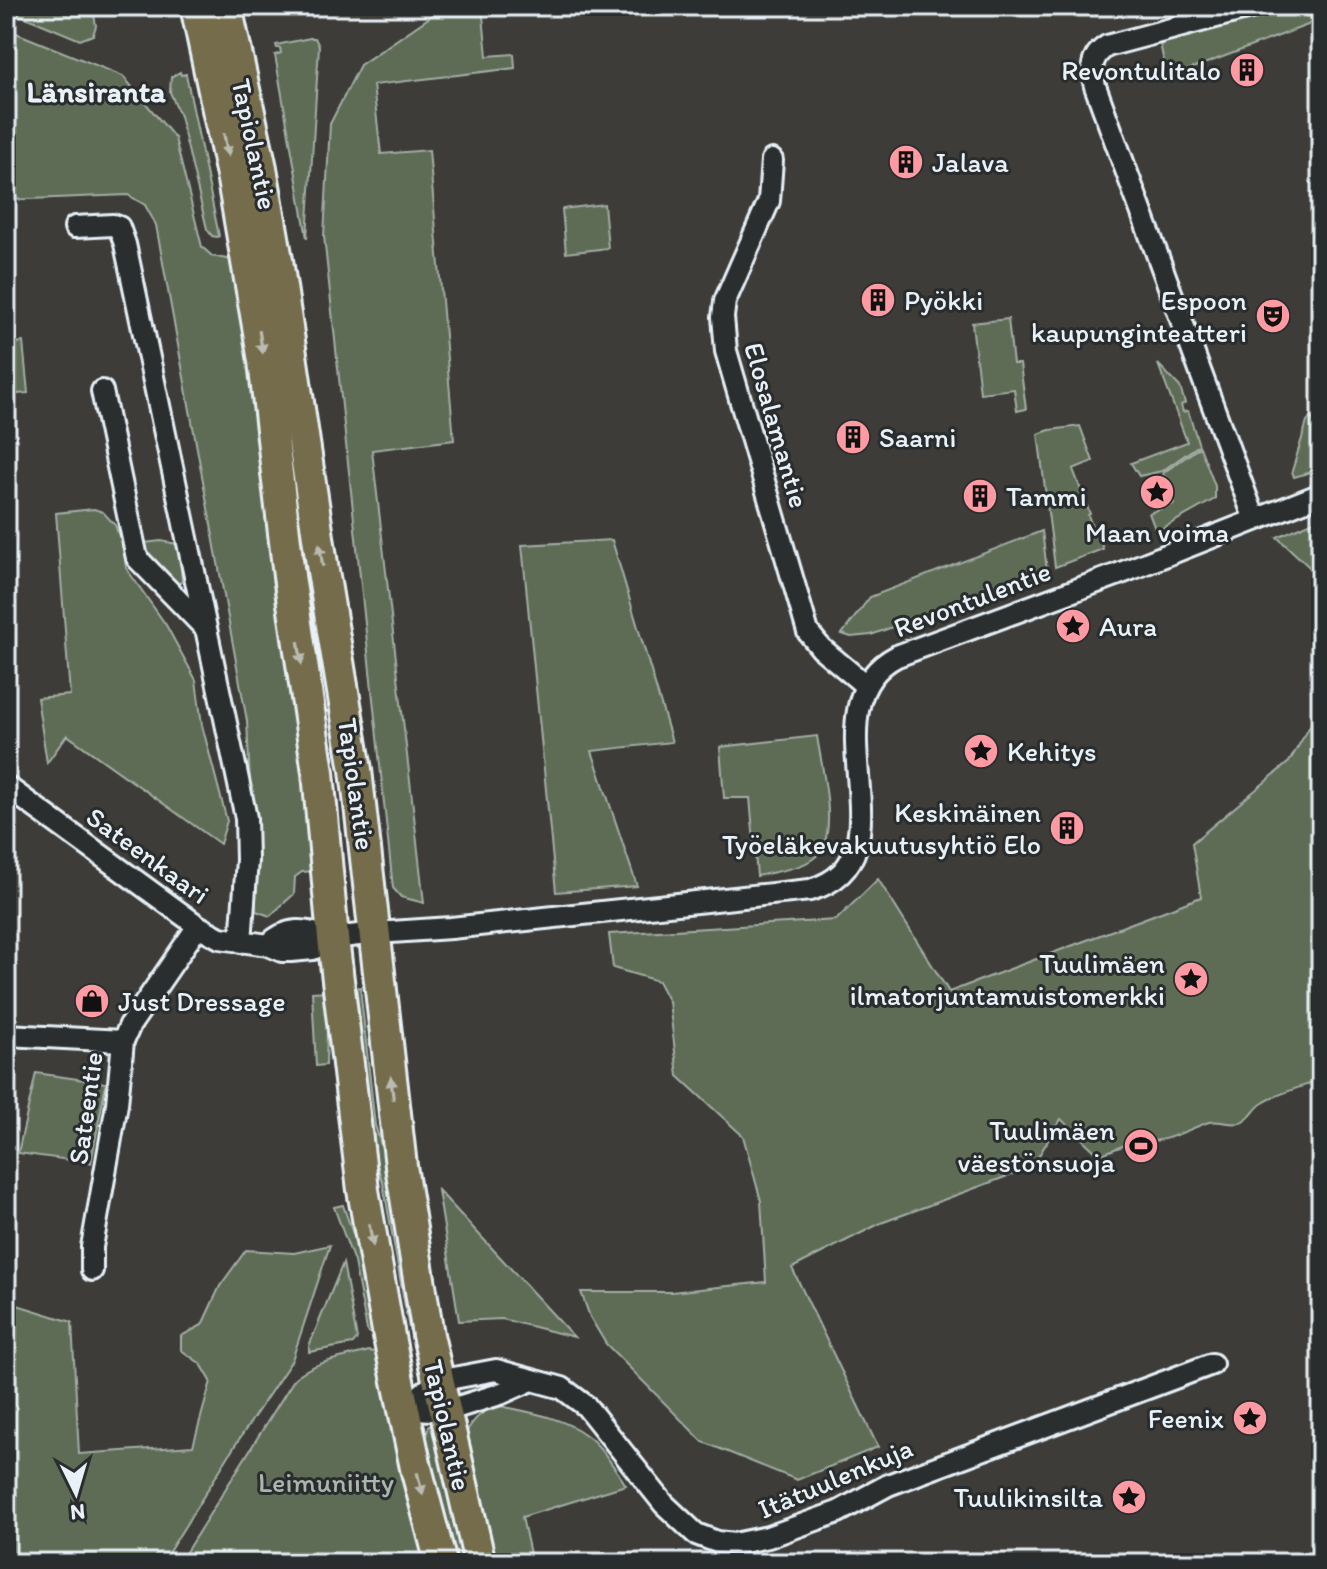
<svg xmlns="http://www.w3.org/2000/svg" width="1327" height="1569" font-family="Itim,sans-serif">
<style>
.green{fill:#5e6c54;stroke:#a3aea6;stroke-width:2}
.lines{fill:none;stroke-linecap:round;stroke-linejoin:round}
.street-casing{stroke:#e8f1f8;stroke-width:26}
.primary-casing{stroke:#e8f1f8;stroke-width:36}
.street{stroke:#2a2d2e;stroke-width:20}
.primary{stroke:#746c4b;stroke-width:30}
.oneway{fill:#babcb3}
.labels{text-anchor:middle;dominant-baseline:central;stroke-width:6;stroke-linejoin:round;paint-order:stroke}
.poi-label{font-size:28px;fill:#e8f1f8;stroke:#2a2d2e;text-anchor:end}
.street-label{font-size:28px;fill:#e8f1f8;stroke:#2a2d2e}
.park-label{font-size:28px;fill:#aab5ae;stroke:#2a2d2e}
.neighbourhood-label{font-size:30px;font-weight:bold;fill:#e8f1f8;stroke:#2a2d2e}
</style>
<rect width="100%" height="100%" fill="#3d3c38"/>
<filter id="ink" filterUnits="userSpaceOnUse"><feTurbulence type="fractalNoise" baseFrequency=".0125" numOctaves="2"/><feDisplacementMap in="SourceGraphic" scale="16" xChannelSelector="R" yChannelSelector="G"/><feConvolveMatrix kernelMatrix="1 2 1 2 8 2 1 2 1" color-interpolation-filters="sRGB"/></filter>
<g filter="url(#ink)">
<path class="green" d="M6 6H79L94 14 96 26 93 35 80 40 6 9Z
M446 6H482L487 56 514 54 515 68 373 85 381 154 429 150 454 440 372 450 424 903 401 897 393 888 324 236 330 124 360 65Z
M1308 6H1321V20L1167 78 1160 43Z
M6 29 123 76 175 138 202 247 212 256 237 261 271 524 279 614 305 763 316 871 302 872 295 877 294 894 270 916 256 911 247 721 156 225 145 205 128 195 6 200Z
M310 38H315L319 46 307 238 275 55 281 53 280 48H277L276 45Z
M180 72 181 75 186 74 219 236 217 237 212 236 207 229 180 116 170 92 171 77Z
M604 204 608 248 566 253 562 209Z
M1008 319 1013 364H1020L1026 409 1017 411 1014 389 980 393 972 323Z
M23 342 28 393 6 395V344Z
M1158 364 1180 387 1185 403 1181 405 1183 412 1188 411 1199 445 1162 471 1139 476 1131 463 1187 442Z
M1311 417 1318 428H1321V469L1294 477 1292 471 1307 422Z
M1080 426 1093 461 1073 469 1090 514 1088 515 1095 534 1098 533 1103 549 1055 567 1038 434 1050 430Z
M1200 447 1215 486V499L1163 528 1155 529 1149 513 1174 504 1163 473Z
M94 509 103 512 115 525 124 550 126 568 166 625 196 680 202 725 227 821 220 844 67 735 47 763 37 698 70 695 56 513Z
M1321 518V578L1277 537Z
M1042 531 1047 570 871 635 851 637 842 634 870 597Z
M612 540 672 742 592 751 637 886 556 892 522 545Z
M161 541 177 544 179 547 182 581 176 587 150 564 142 547 144 543Z
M1321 697V1080C1302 1087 1280 1092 1263 1103 1254 1108 1251 1120 1240 1123 1230 1125 1219 1120 1209 1122 1188 1129 1161 1146 1138 1140L1099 1155 1061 1119 1032 1167 881 1223 792 1268 878 1447 797 1480 703 1442 606 1344 590 1317 581 1292H671L766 1282 761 1201 743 1136 678 1076 669 1002 658 981 613 968 609 934 836 920 878 879 949 992 1201 897 1192 843 1289 762 1317 714Z
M817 736C821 765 838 827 820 852 808 869 775 871 757 876L750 798H724L720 747Z
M360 987 375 1125 388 1168 417 1327 409 1329 383 1183 370 1145 352 989Z
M328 991 326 1065 316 1066 312 992Z
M36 1073 106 1083 91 1163 18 1153Z
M438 1190 574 1337 502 1319 459 1321Z
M343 1205 361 1257 376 1336 370 1334 367 1330 354 1262 334 1207Z
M330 1245 292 1360 236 1444 162 1563H6V1305L11 1303 72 1322 79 1454 193 1446 211 1381 201 1364 181 1350V1336L202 1325 220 1286 246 1250 294 1253Z
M343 1263 357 1339 353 1344 309 1352V1346Z
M369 1351 380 1353 429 1563H179L295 1378C314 1361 344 1358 369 1351Z
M496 1405C526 1412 561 1416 586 1435 603 1447 614 1468 626 1485L522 1517 532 1563H494L466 1433C473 1419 482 1412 496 1405Z
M429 1426H435L469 1563H454L426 1454 425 1439Z"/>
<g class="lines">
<g class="street-casing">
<path id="street" d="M772 160 769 201 725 301 723 317 726 351 808 632 821 648 865 685
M75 227 113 225 119 227 125 244 246 818 247 860 241 942
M102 391 137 558 206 629
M1255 520 1095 86C1090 69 1091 56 1107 46L1257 6
M6 786 198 926 220 938 268 945 282 951H291L313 949 333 938 376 933 451 928 810 890C919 859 801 706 897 656L1116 575 1321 494
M268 945C290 924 307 931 333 938
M6 1035 123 1041
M92 1270V1247L117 1104 123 1041 130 1025 198 926
M404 1408 438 1381 496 1370 562 1388 586 1406 664 1504 696 1534 717 1542 734 1544 768 1537 838 1512 888 1485 1212 1364
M404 1408 445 1411 500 1394 529 1381"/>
</g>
<g class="primary-casing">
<path id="primary" d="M196 6 233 180 264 361 289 576 318 772 333 938 363 1190 390 1342 416 1468 441 1563
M226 6 261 168 277 260 323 571 356 770 401 1166 428 1335 480 1563"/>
</g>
<use href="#street" class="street"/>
<use href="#primary" class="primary"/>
</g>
<defs><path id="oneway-solid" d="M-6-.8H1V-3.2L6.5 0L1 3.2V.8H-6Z" transform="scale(2)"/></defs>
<g class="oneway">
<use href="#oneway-solid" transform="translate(226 145) rotate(79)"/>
<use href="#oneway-solid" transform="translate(261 342) rotate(81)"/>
<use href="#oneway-solid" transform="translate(321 555) rotate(-99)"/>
<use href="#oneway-solid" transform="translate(300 653) rotate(82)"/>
<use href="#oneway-solid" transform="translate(392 1088) rotate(-97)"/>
<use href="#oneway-solid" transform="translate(371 1235) rotate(80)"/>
<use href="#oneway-solid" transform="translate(420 1484) rotate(76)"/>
</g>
</g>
<defs>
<g id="building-disc" transform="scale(1.8)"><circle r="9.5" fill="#ff9aa2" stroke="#2a2d2e"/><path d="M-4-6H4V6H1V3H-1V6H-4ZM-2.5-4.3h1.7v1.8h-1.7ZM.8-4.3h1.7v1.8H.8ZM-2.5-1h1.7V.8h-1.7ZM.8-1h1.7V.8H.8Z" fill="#111"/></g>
<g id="theatre-disc" transform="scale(1.8)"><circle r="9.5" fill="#ff9aa2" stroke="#2a2d2e"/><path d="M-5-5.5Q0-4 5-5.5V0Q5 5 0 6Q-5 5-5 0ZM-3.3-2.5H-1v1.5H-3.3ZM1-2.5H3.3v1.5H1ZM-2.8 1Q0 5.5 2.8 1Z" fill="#111"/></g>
<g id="sight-disc" transform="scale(1.8)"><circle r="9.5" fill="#ff9aa2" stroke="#2a2d2e"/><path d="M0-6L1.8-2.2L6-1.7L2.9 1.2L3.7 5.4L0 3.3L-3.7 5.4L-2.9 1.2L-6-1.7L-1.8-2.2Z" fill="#111"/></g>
<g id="shop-disc" transform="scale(1.8)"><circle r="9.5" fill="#ff9aa2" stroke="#2a2d2e"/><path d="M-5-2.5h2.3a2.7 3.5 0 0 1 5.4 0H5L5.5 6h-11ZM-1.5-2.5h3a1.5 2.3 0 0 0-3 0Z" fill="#111"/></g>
<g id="stadium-disc" transform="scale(1.8)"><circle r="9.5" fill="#ff9aa2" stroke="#2a2d2e"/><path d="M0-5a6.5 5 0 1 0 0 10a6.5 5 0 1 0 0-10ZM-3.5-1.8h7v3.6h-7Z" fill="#111"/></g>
</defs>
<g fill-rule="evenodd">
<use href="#building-disc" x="1247" y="70"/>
<use href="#building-disc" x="906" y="162"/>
<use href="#building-disc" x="878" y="300"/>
<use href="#theatre-disc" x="1273" y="316"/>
<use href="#building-disc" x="853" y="437"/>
<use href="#sight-disc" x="1157" y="492"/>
<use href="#building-disc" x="980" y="496"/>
<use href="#sight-disc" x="1073" y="626"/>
<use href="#sight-disc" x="981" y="751"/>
<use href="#building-disc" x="1067" y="828"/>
<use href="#sight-disc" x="1191" y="979"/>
<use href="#shop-disc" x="92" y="1001"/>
<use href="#stadium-disc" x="1141" y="1146"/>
<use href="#sight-disc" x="1250" y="1418"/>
<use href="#sight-disc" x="1129" y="1497"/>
</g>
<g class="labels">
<g class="poi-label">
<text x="1221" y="70">Revontulitalo</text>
<text x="932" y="162" text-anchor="start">Jalava</text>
<text x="904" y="300" text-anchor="start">Pyökki</text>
<text x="1247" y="300">Espoon<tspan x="1247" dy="32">kaupunginteatteri</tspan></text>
<text x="879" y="437" text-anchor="start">Saarni</text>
<text x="1006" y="496" text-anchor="start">Tammi</text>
<text x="1157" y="532" text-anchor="middle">Maan voima</text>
<text x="1099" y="626" text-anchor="start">Aura</text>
<text x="1007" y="751" text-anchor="start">Kehitys</text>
<text x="1041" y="812">Keskinäinen<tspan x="1041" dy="32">Työeläkevakuutusyhtiö Elo</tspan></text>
<text x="1165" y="963">Tuulimäen<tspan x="1165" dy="32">ilmatorjuntamuistomerkki</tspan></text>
<text x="118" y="1001" text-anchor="start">Just Dressage</text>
<text x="1115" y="1130">Tuulimäen<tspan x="1115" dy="32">väestönsuoja</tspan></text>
<text x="1224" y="1418">Feenix</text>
<text x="1103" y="1497">Tuulikinsilta</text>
</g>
<g class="street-label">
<text transform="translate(255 144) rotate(78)">Tapiolantie</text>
<text transform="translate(777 425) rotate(74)">Elosalamantie</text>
<text transform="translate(972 599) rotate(-21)">Revontulentie</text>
<text transform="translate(357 784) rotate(82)">Tapiolantie</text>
<text transform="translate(148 855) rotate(36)">Sateenkaari</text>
<text transform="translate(85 1108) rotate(-82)">Sateentie</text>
<text transform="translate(448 1425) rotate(77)">Tapiolantie</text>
<text transform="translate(835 1478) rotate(-23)">Itätuulenkuja</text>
</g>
<g class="park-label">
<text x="326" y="1482">Leimuniitty</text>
</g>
<g class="neighbourhood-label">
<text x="96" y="91">Länsiranta</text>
</g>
</g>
<rect width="1327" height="1569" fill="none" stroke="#2a2d2e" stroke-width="32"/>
<rect x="16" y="16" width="1295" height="1537" fill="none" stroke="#e8f1f8" stroke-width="3" filter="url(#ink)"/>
<g transform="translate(76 1493) rotate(175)" stroke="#2a2d2e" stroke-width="6" paint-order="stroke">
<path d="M0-6L14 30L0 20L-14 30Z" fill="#e8f1f8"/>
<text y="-12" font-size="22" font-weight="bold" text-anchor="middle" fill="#e8f1f8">N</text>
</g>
</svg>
